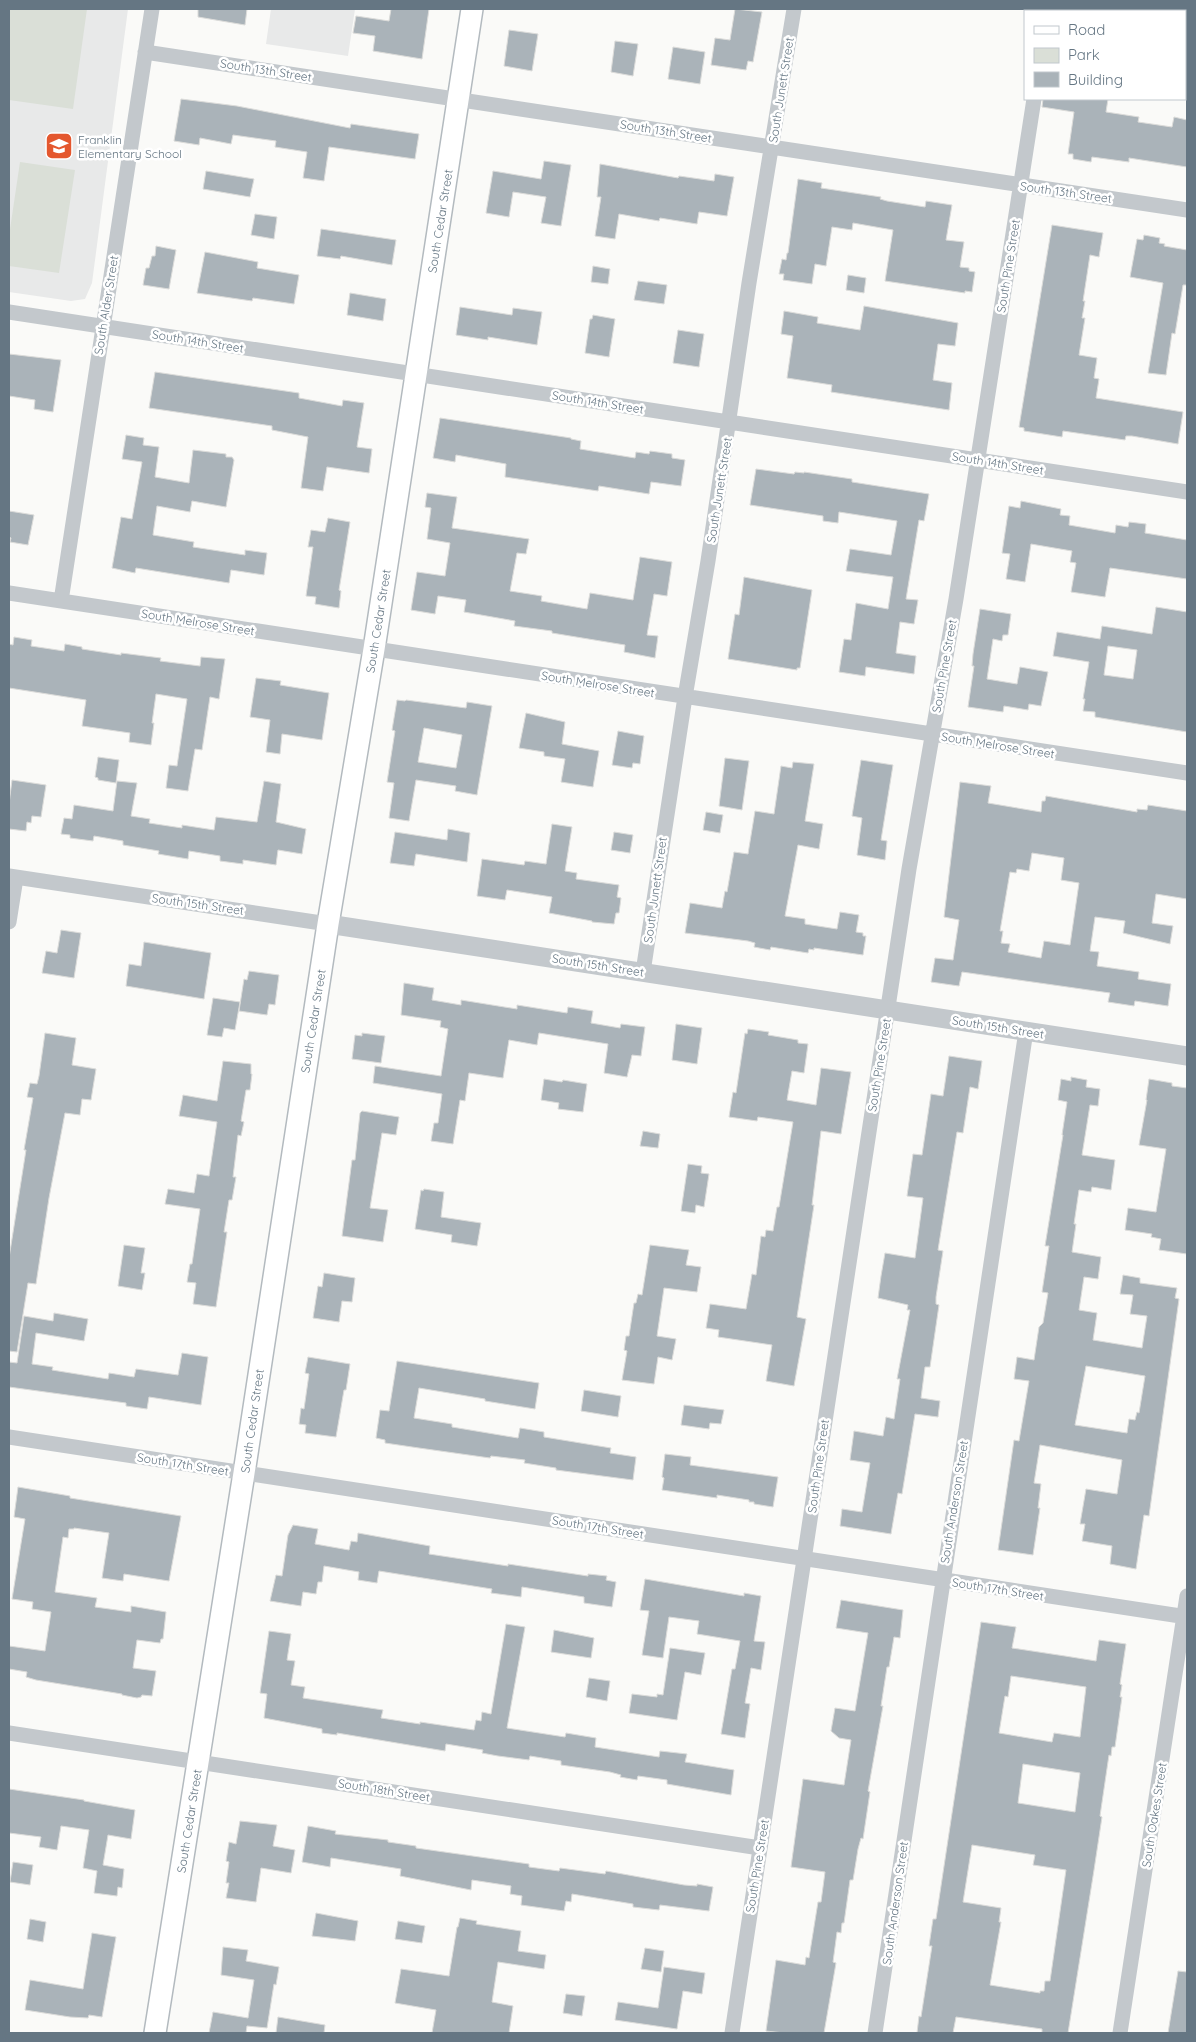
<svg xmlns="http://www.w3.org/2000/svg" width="1196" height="2042" font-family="Quicksand,sans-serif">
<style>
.built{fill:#e8e9e9}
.green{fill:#dadfd7}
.building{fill:#aab3b9;stroke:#dcdcda;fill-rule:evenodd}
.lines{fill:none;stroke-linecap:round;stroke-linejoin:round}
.secondary-casing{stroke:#b3babf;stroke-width:24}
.minor{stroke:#c3c8cc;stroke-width:15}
.tertiary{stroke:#c3c8cc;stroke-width:19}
.secondary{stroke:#fff;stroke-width:21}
.labels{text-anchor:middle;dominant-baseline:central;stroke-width:5;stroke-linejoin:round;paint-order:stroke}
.street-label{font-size:12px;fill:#657683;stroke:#fff}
.poi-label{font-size:12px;fill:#657683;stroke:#fff;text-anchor:start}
</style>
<rect width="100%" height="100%" fill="#fafaf8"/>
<path class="built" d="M9 9H128L92 283 85 299 71 301 9 292Z
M271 9H355L348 56 266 44Z"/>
<path class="green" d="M9 9H87L73 109 9 100Z
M20 162 75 170 59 273 9 266V236Z"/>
<path class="building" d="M198 9H247L245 25 198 17Z
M391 9H429L422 59 373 51 375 36 353 33 356 16 389 21Z
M735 9 762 12 753 62 748 61 746 70 711 65 715 38 730 40Z
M509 30 538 34 532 71 504 66Z
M615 41 638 44 633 76 611 72Z
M673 47 705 52 700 84 668 79Z
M181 99 237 106 350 128 351 124 419 134 415 159 329 147 324 181 303 178 307 152 275 147 276 141 233 135 231 144 200 138 199 145 174 141Z
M1043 99H1108L1106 112 1139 117 1138 122 1172 127 1174 117 1187 120V167L1129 158V162L1092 157 1091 162 1073 159V154H1068L1074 112 1042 107Z
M544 161 571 165 561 226 541 223 546 197 513 192 509 217 486 213 493 171 541 179Z
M600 164 678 178 679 176 714 181 715 174 734 177 727 216 699 212 697 224 660 218 659 221 619 214 615 239 595 236 601 197H597Z
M206 171 254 179 250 197 203 189Z
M798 179 822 183 821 188 881 197 880 199 887 201 925 207 926 201 952 205 946 240 964 242 960 267 969 268V271L975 272 972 292 965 291V293L885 281 893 230 853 223 852 230 832 227 826 266 815 264 812 284 783 280 784 274H779L782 259 786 260 787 253H788Z
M255 214 277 217 274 239 251 235Z
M1052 225 1103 233 1099 257 1090 255 1083 301H1085L1082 318H1085L1079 355 1097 358 1094 378 1099 379 1096 398 1183 412 1178 444 1132 436H1126L1125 440 1063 431 1062 437 1024 431V428L1019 427Z
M321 229 396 240 392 265 341 256 340 259 317 256Z
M1144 235 1160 238 1159 243 1165 244 1164 246 1187 250V285H1183L1175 334 1172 333 1166 375 1148 373 1163 283 1130 277 1137 239 1143 240Z
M156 246 176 250 169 289 143 285 146 268H149L152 256H155Z
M205 252 258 262 257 268 299 275 294 304 253 298 252 301 197 293Z
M593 266 610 269 608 284 591 282Z
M848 275 866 278 864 293 846 290Z
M638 281 667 285 664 304 634 300Z
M350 293 386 299 383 321 347 315Z
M864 306 958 323 955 346 938 344 933 380 952 383 949 410 831 392 832 385 787 378 793 336 781 334 784 311 818 317 817 323 860 330Z
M460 307 512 315 513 308 542 312 537 345 488 337V340L456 335Z
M593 315 615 319 609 357 585 353 590 319H592Z
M678 330 704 334 699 367 673 363Z
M9 354 61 360 53 412 34 409 35 400 9 396Z
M155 372 299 393V398L342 406 343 400 364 403 357 447 372 449 369 473 327 467 323 491 301 488 308 437 272 430V426L149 408Z
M440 418 571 438V439L581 441 580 449 635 458 636 452 649 454 650 451 672 454V458L685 460 681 486 651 482 649 494 599 486 598 491 505 477 506 464 456 455 455 462 433 458Z
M126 435 144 438 143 445 159 447 155 477 189 483 193 450 226 454V457H232L234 460 226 507 192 501 190 512 157 506 153 535 194 542 193 547 245 555V550L267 553 264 575 231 570 229 583 136 568 135 573 112 568 121 517 132 519 142 462 122 459Z
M756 469 794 474 795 472 804 473V472L852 479V482L929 494 924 521 919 520 906 599 918 600 914 624 900 622 896 653 916 656 914 674 866 667 865 676 839 672 844 639 851 640 856 603 888 609 893 577 846 571 850 549 891 555 897 521 839 512 838 523 823 521V516L750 505Z
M427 493 457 497 452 528 529 539 526 554 517 553 510 591 542 596 541 601 587 609 590 593 633 600 640 557 672 562 667 596 654 594 647 635 658 636 655 658 624 652 625 645 552 633V631L514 626 515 621 464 612 466 600 438 596 435 614 411 610 417 572 445 576 450 543 427 539 431 508 425 507Z
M1021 501 1061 509 1060 515 1070 516 1069 525 1115 533 1116 525 1128 527 1129 522 1146 524 1145 533 1187 540V579L1110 568 1105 597 1071 592 1076 563 1070 562 1072 551 1031 544 1025 582 1006 579 1010 554 1002 553 1009 506 1020 508Z
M9 511 34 515 28 545 10 542 11 538 9 537Z
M328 518 350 522 341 578 339 590 341 591 339 608 315 604 316 597 306 596 313 547H308L311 530 325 532Z
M744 577 812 590 800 668H797V670L728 659 735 614 739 615Z
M1156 607 1187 612V732L1095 717V712L1083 711 1085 699H1083L1089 662 1053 656 1057 632 1100 639 1102 626 1152 634ZM1108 646 1137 650 1133 679 1104 675Z
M980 609 1011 614 1008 635H1003L1002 641 993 639 987 679 1017 684 1020 667 1048 672 1041 706 1029 704 1028 710 1004 706 1003 712 968 707 974 666H972L973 654Z
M14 637 32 640 31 646 64 651 65 644 82 647V649L121 655V653L161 658 160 661 200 666 201 657 225 659 219 699 210 697 202 750 195 749 188 791 166 788 169 765 177 766 187 699 156 694 152 723H154L151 745 129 742 130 733 82 726 86 700 9 688V644L13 645Z
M256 678 281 681 280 685 329 693 322 740 282 734 280 754 266 752 270 720 250 717Z
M397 700 405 701 406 700 466 708 467 702 492 706 477 795 455 791 456 786 416 780 409 821 389 818 394 783 387 782 395 731 392 730ZM424 728 462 735 456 768 418 762Z
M526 713 565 722 562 744 599 751 593 787 561 782 565 759 544 756V752L519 748Z
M618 731 644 736 640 764 633 763 632 768 612 765Z
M98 757 119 760 116 783 98 780V778L95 777Z
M725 758 749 761 742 810 719 806Z
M861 760 893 765 881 840 887 841 885 860 857 855 862 818 852 816Z
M793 762 814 764 805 821 823 824 819 849 798 845 785 916 805 919V924L837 929 840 912 859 915 856 932 863 933V936H866L863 955 814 948V950L809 949 808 953 771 947 770 950 754 947 755 943 748 941 685 933 690 903 722 908 725 891 727 892 734 852 748 854 755 811 774 814 781 766 792 768Z
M12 780 46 785 41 817 32 816 31 823 27 822 26 831 9 829V804Z
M117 781 137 783 131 816 150 819 149 823 182 828V825L214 830 216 817 257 822 264 781 281 784 276 822 306 829 302 854 278 850 276 865 243 860V864L220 861V856L189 851 188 859 158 854 159 851 123 845V841L94 836 93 841 70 838V835L61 834 64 818 72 819 74 805 113 811Z
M960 782 991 786 988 803 1041 812 1042 801H1045L1046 796 1137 812V809L1147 810 1148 805 1187 811V899L1156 894 1152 923 1173 926 1170 944 1123 933 1125 921 1095 917 1090 951 1099 952 1097 966 1139 972 1138 979 1171 984 1168 1006 1135 1001 1134 1006 1108 1002 1110 993 962 972 959 986 931 982 935 958 953 960 959 920 944 917ZM1032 853 1064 858 1061 880 1079 883 1070 945 1044 941 1041 958 1008 952 1010 944 1001 943 1003 931H1000L1010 872 1016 873 1017 869 1029 871Z
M706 812 723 815 720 833 703 830Z
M552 824 572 827 565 871 577 873 576 879 619 885 617 897 621 898 619 913H616L614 924 592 922V921L549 913 552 897 507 890 505 900 477 896 482 859 524 865 525 861 546 864Z
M448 829 470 833 467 862 416 854 414 866 390 863 395 832 447 840Z
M614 832 633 835 630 853 611 850Z
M61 930 81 933 74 978 42 973 46 951 57 953Z
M144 942 211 953 204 999 126 986 129 964 141 966Z
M249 971 279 975 275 1005 269 1004 267 1015 239 1011 244 979 247 980Z
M404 983 434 988 432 1000 461 1005V1000L517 1009V1005L567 1013 568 1007 593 1011 591 1023 620 1028 621 1024 645 1027 641 1056 632 1055 627 1077 604 1073 608 1044 539 1033 537 1045 509 1040 503 1078 469 1073 465 1101 460 1100 453 1144 431 1141 434 1123H438L442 1094 373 1083 375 1066 441 1076 448 1029 440 1027 441 1021 401 1015Z
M213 998 240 1002 235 1030 224 1028 222 1037 207 1035Z
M676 1024 702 1028 697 1064 672 1060Z
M748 1029 769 1032 768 1035 798 1040V1043L808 1044 804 1073 792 1071 787 1100 816 1105 821 1068 851 1072 841 1134 821 1131 812 1205H814L797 1317 806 1319 794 1386 766 1381 772 1345 718 1337 719 1330 706 1328 710 1304 746 1309 752 1274 756 1275 761 1236 765 1237 766 1230 773 1231 777 1207H779L793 1122 758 1117 757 1121 729 1117 733 1092 736 1093 745 1033 747 1034Z
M45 1033 76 1038 72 1065 96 1069 91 1100 82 1099 80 1115 65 1113 49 1198 36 1284 28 1283 17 1352 9 1351V1258L26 1150H24L33 1098 27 1097 30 1083 37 1084 39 1076Z
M362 1033 385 1036 381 1063 352 1059 355 1035 362 1036Z
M949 1056 982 1061 978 1089 970 1087 963 1133 957 1132 938 1250 943 1251 936 1297V1304L939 1305 930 1367H925L921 1398 940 1401 938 1417 915 1414 902 1494 898 1493 891 1534 840 1526 842 1509 862 1512 870 1463 850 1460 854 1431 883 1436 886 1417 894 1419 900 1379H897L910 1310H907L908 1305 878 1298 881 1276 885 1253 915 1258 923 1198 907 1196 913 1154 922 1155 931 1094 943 1096Z
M223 1061 251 1064V1074H252L250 1090H246L241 1121 244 1122 241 1136 238 1135 233 1177H236L232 1200H229L224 1232H227L216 1307 193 1304 196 1283 187 1282 190 1264H192L200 1209 165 1204 168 1189 194 1193 197 1174 209 1176 217 1122 179 1116 183 1095 217 1101Z
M1071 1077 1087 1080 1086 1087 1100 1089 1098 1106 1090 1105 1082 1155 1115 1160 1111 1190 1092 1187 1091 1192 1079 1190 1074 1224H1076L1072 1252 1101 1257 1098 1279 1084 1277 1079 1310 1097 1313 1093 1340 1142 1348 1147 1316 1130 1314 1133 1295 1120 1294 1123 1275 1140 1278V1283L1177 1288 1175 1298 1179 1299 1149 1516 1144 1515 1136 1569 1110 1564 1112 1546 1082 1541 1085 1524H1080L1086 1489 1117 1494 1122 1460 1040 1445 1034 1483 1041 1484 1038 1508H1040L1033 1555 998 1550 1014 1440 1019 1441 1029 1381 1014 1379 1017 1357 1034 1360 1039 1327 1043 1323 1048 1293 1042 1292 1049 1246H1045L1063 1135H1062L1067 1102 1058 1100 1061 1079 1071 1081ZM1086 1366 1145 1376 1139 1413 1137 1412 1135 1420 1129 1419 1127 1433 1075 1425Z
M544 1079 562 1082 563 1080 587 1084 583 1112 558 1109 559 1103 541 1100Z
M1149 1079 1172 1083V1086L1187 1088V1254L1159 1250 1161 1239 1151 1237 1152 1234 1125 1230 1128 1208 1156 1212 1166 1149 1139 1145 1147 1100H1146Z
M362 1111 399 1117 396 1135 382 1133 370 1208 388 1210 383 1242 342 1236 352 1160H355L360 1113Z
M643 1131 660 1134 658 1148 640 1146Z
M688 1164 702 1166 701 1173 709 1174 704 1207 696 1205 695 1213 681 1211Z
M424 1189 444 1192 441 1217 481 1223 477 1246 451 1242 452 1235 415 1229 421 1190 423 1191Z
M124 1245 145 1248 141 1273H145L142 1290 118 1286Z
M650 1245 689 1250 686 1265 701 1267 697 1292 664 1288 657 1336 676 1339 672 1360 658 1357 654 1384 622 1380 627 1351 624 1350 626 1336H629L634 1303H636L638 1294 642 1295Z
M324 1273 355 1278 352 1302 342 1301 339 1322 313 1318 318 1286 322 1287Z
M54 1313 88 1319 84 1341 36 1333 32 1364 53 1367 52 1370 108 1379 109 1373 134 1377 136 1369 178 1375 182 1353 208 1357 201 1405 149 1397 147 1409 126 1406V1403L9 1387V1362L17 1363 24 1316 53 1321Z
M308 1357 350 1364 346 1390H344L336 1437 305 1433 306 1425 299 1424 301 1408 304 1409 309 1374 305 1373Z
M397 1361 539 1383 535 1409 485 1401V1399L419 1388 414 1418 452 1424V1427L518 1438 520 1428 544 1432V1437L611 1448 610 1453 636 1457 633 1480 556 1470V1468L524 1463 525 1460 491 1456 490 1458 419 1448 385 1443V1440L376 1438 380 1410 389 1411Z
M584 1390 621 1396 618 1417 581 1411Z
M684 1405 724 1410 721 1424 710 1423 709 1429 681 1425Z
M665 1454 691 1457 690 1465 778 1477 773 1507 754 1504V1502H749V1500L717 1495V1498L662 1490 664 1478 662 1477Z
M18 1487 70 1496V1498L181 1516 169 1581 124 1574 123 1581 102 1578 109 1533 74 1528V1529H69L68 1538 63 1537 55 1592 97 1598 95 1607 131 1612V1606L166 1612 163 1639H161L160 1643 137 1640 133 1668 156 1671 152 1696 142 1695 141 1697 137 1698 122 1695V1694L36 1680 26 1677 27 1672 9 1669V1646L45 1651 51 1612 32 1609 33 1602 12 1599 25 1519 14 1517Z
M293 1525 318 1529 315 1544 349 1550 351 1541 357 1542 358 1533 430 1546 429 1554 508 1566V1564L588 1576V1574L607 1576 606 1580 616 1582 612 1607 584 1603V1597L522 1587 521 1597 491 1593 492 1589 379 1571 377 1583 358 1580 359 1572 324 1566 322 1582H318L316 1594 303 1592 301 1606 270 1601 276 1575 282 1576 288 1535Z
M645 1579 744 1596V1593L761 1596 754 1641 765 1642 761 1670 751 1668 745 1703 750 1704 745 1738 721 1734 732 1669H735L740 1641 697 1634 699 1621 669 1617 663 1658 642 1655 649 1611 640 1610Z
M841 1600 903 1610 900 1638 894 1637 889 1667H887L881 1706H883L868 1791 870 1792 863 1839 861 1838 858 1849 853 1880H850L844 1923H842L841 1933 837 1932 833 1962 836 1963 824 2033H784L766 2031 776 1960 805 1965 806 1957 809 1958 818 1902H821L825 1872 791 1867 803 1779 844 1785 851 1740 839 1738 831 1731 835 1708 855 1711 868 1633 836 1628Z
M981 1622 1016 1627 1012 1648 1065 1656 1096 1661 1099 1640 1126 1644 1120 1684 1122 1685 1120 1697H1122L1115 1747H1112L1111 1756 1109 1755 1100 1816 1102 1817 1094 1870 1068 2033H1042V2029L956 2017 953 2033H917L919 2016 921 2017 932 1946H929L933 1919H936ZM1011 1676 1086 1687 1080 1737 1054 1733 1052 1742 999 1733 1005 1696 1008 1697ZM1023 1764 1080 1773 1075 1812 1018 1803ZM972 1845 1035 1855 1033 1865 1066 1870 1050 1981H1045L1044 1991H1040V1993L990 1985 1001 1922H999L1001 1908 963 1902Z
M506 1624 525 1627 507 1728 565 1737 566 1733 596 1738 595 1747 659 1757 660 1751 687 1754 685 1762 734 1770 731 1795 667 1784V1780L638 1776 637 1780 620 1777 621 1775 610 1772 561 1765V1761L530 1756 529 1760 498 1756 482 1753 483 1750 446 1744 445 1751 337 1733V1735L322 1733V1729L264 1718 267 1694 260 1693 269 1631 291 1634 287 1660 295 1661 291 1685 305 1687 303 1698 383 1710 381 1718 420 1724V1722L474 1730 476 1720 481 1721 482 1712 491 1714Z
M554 1630 594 1638 591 1658 551 1652Z
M670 1648 705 1653 701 1675 685 1672 677 1720 629 1713 632 1694 657 1697V1694L663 1695Z
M589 1678 610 1681 607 1701 586 1697Z
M9 1789 84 1800V1801L135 1810 131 1839 108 1835 103 1865 124 1869 122 1888 118 1887 117 1896 94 1893 97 1871 83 1868 89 1830 61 1826 57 1850 39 1847 41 1837 9 1833Z
M240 1821 277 1825 273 1846 295 1850 291 1873 261 1868 256 1902 226 1898 229 1883H226L229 1862 226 1861 229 1842 236 1844Z
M308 1826 336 1831 335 1834 388 1840V1842L416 1846V1848L529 1864V1867L559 1871 560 1868 605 1874 606 1871 684 1885 697 1886V1884L713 1887 709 1911 660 1905 659 1910 633 1907V1904L572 1894 571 1902 566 1901 564 1911 521 1905 522 1896 510 1894 511 1886 472 1880 471 1890 400 1876 401 1869 331 1858 330 1867 302 1862Z
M13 1862 33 1865 30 1885 10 1882Z
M316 1913 358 1921 355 1941 312 1936Z
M460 1918 477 1921 476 1924 521 1931 518 1951 546 1955 544 1969 498 1962 492 2002 513 2006 509 2033H432L436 2010 395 2003 401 1969 449 1976 457 1927H458Z
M30 1919 46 1922 43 1942 27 1939Z
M398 1921 425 1926 422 1943 395 1939Z
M92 1933 116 1937 102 2017 89 2015 88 2018 70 2017 25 2010 30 1980 83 1989Z
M223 1947 248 1950 246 1961 279 1967 276 1985 274 1984 267 2028 247 2026 246 2033H209L213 2012 248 2018 254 1980 221 1975Z
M645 1948 664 1951 661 1972 641 1969Z
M664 1967 705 1973 702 1994 683 1991 677 2029 615 2020 618 2002 658 2008Z
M1178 1971 1187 1972V2033H1168Z
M566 1994 585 1996 582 2016 563 2013Z
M278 2017 325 2025 324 2033H276Z"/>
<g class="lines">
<g class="secondary-casing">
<path id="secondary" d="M155 2033 244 1473 328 924 374 649 472 9"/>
</g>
<path class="minor" d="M1048 11V9
M145 52 1187 210
M9 312 1187 492
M9 593 1187 773
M61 601 152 9
M9 876 328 924
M9 922 16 878
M643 972 685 697 708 561 749 283 794 9
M9 1437 1187 1617
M9 1733 760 1848
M732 2033 909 869 956 599 1034 99
M875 2033 1026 1031
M1120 2033 1187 1596"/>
<path class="tertiary" d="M328 924 1187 1056"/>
<use href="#secondary" class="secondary"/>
</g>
<defs>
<g id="school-square" transform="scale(1.4375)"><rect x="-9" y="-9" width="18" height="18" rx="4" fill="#e4572e" stroke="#fff"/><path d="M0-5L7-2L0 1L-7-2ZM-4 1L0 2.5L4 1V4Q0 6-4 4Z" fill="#fff"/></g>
</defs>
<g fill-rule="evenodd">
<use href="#school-square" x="59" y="146"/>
</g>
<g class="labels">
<g class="street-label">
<text transform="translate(266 70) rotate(9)">South 13th Street</text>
<text transform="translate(781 90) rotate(-81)">South Junett Street</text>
<text transform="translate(666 131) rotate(9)">South 13th Street</text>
<text transform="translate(1066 192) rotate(8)">South 13th Street</text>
<text transform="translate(440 221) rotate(-81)">South Cedar Street</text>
<text transform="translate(1008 266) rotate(-81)">South Pine Street</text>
<text transform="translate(106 305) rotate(-81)">South Alder Street</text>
<text transform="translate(198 341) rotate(9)">South 14th Street</text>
<text transform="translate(598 402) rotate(9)">South 14th Street</text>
<text transform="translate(998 463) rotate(9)">South 14th Street</text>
<text transform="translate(719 490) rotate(-81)">South Junett Street</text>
<text transform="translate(378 621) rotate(-81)">South Cedar Street</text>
<text transform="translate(198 622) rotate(9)">South Melrose Street</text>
<text transform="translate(944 666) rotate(-80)">South Pine Street</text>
<text transform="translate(598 684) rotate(9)">South Melrose Street</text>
<text transform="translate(998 745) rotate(9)">South Melrose Street</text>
<text transform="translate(655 890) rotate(-82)">South Junett Street</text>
<text transform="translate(198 904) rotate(8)">South 15th Street</text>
<text transform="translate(598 965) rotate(9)">South 15th Street</text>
<text transform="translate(313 1021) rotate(-81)">South Cedar Street</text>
<text transform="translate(998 1027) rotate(9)">South 15th Street</text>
<text transform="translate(879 1065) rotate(-81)">South Pine Street</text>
<text transform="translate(252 1421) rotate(-82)">South Cedar Street</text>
<text transform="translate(183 1464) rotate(9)">South 17th Street</text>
<text transform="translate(818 1466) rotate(-82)">South Pine Street</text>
<text transform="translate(954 1502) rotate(-81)">South Anderson Street</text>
<text transform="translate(598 1527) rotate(9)">South 17th Street</text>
<text transform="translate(998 1589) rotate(9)">South 17th Street</text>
<text transform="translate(384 1790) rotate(9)">South 18th Street</text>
<text transform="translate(1154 1815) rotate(-81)">South Oakes Street</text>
<text transform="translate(189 1821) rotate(-81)">South Cedar Street</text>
<text transform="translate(757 1866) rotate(-81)">South Pine Street</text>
<text transform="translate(895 1903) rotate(-82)">South Anderson Street</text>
</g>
<g class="poi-label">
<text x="78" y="139">Franklin<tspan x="78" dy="14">Elementary School</tspan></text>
</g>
</g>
<rect width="1196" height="2042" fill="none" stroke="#657683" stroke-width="20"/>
<rect x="1024" y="10" width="162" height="90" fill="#ffffff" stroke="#c1c8cd"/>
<rect x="1034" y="26" width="25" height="8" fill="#ffffff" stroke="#c1c8cd"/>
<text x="1068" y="35" font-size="15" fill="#657683">Road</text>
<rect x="1034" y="48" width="25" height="15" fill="#dadfd7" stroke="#c1c8cd"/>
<text x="1068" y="60" font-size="15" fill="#657683">Park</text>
<rect x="1034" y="72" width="25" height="15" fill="#aab3b9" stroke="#c1c8cd"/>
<text x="1068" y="85" font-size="15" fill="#657683">Building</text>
</svg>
